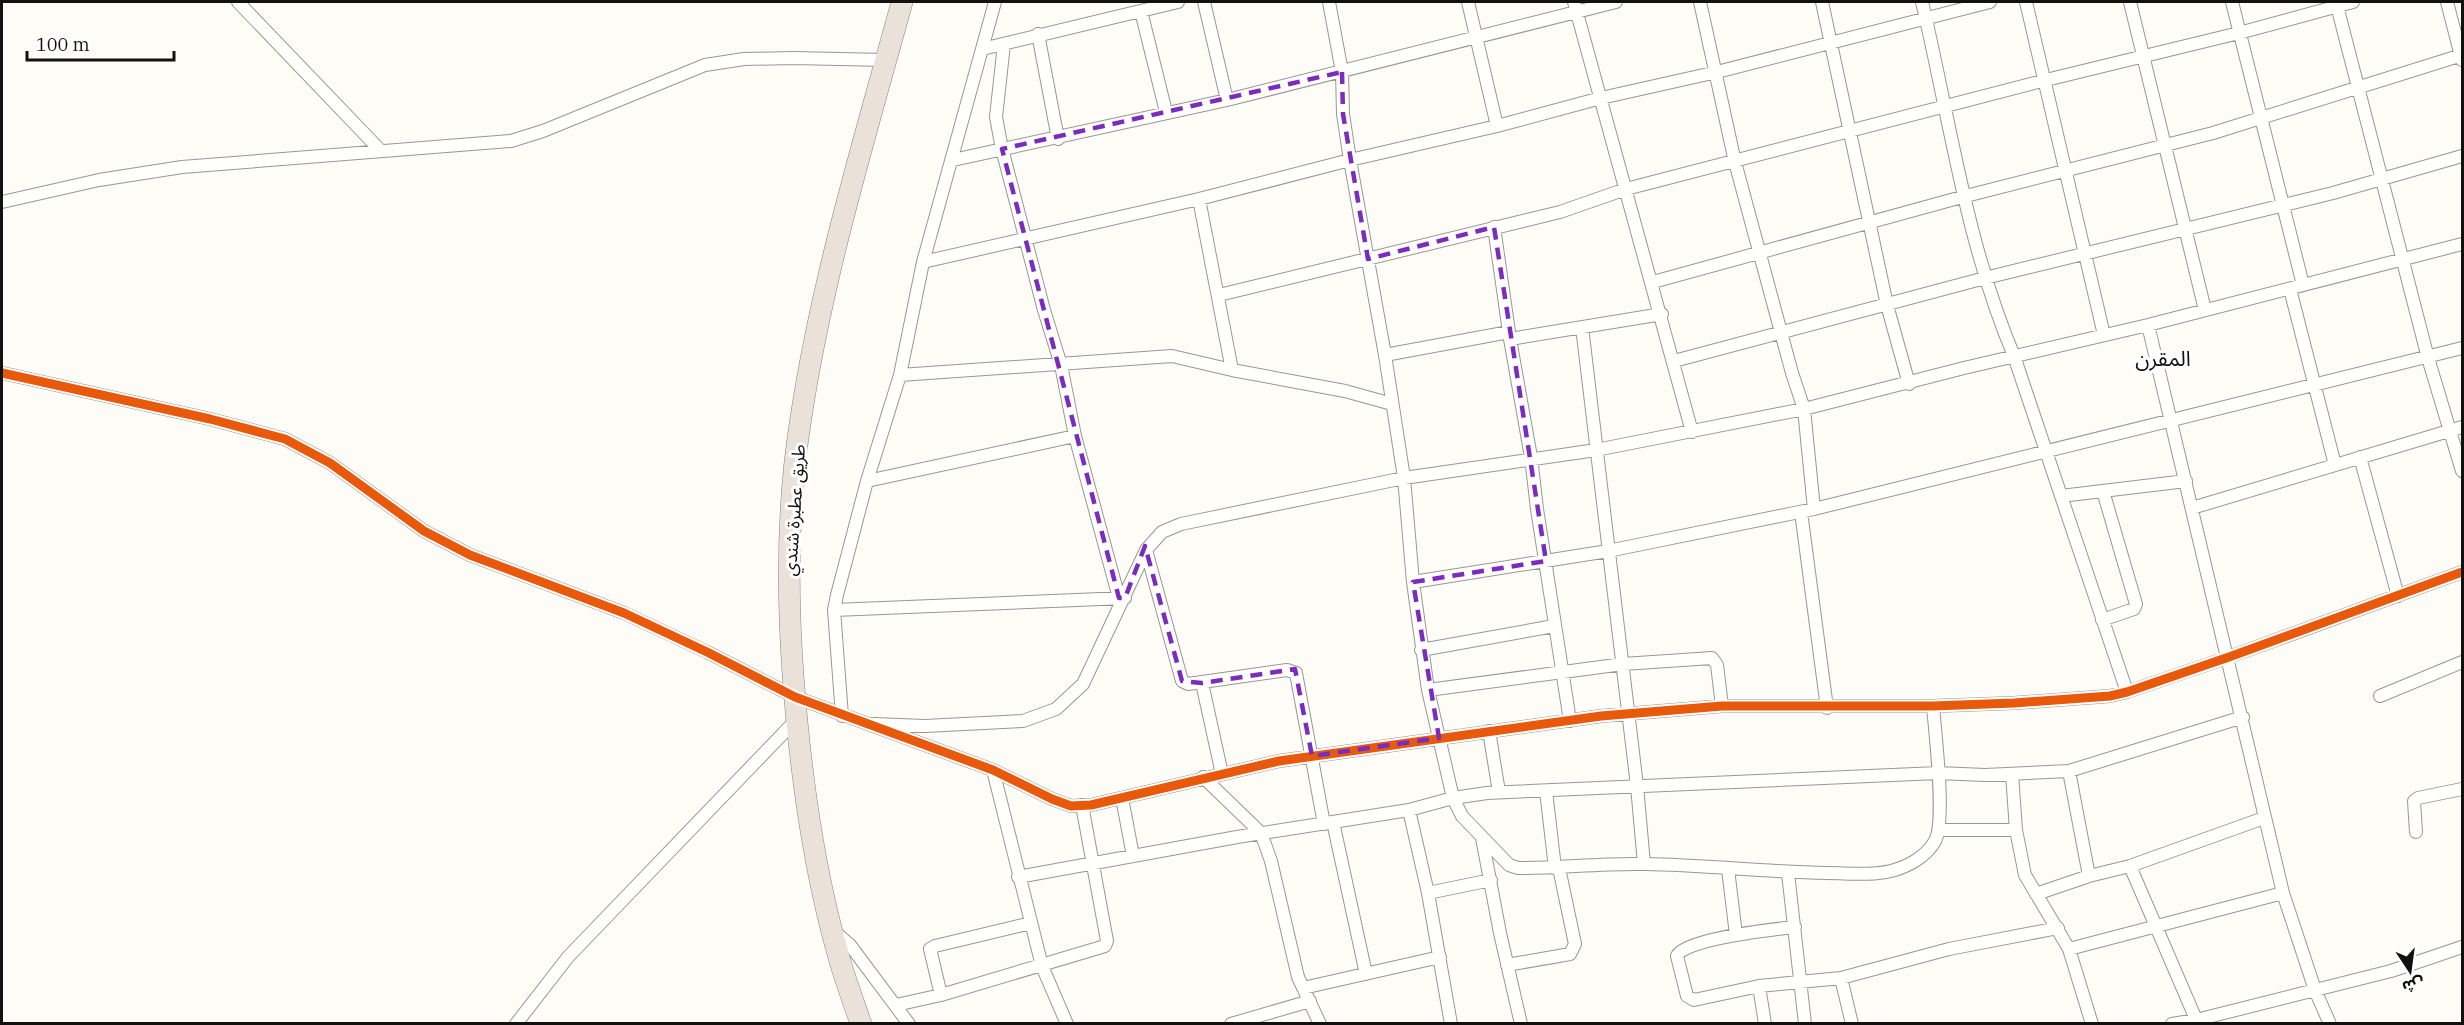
<svg xmlns="http://www.w3.org/2000/svg" width="2464" height="1025" font-family="'IBM Plex Serif','Noto Sans Arabic',serif">
<style>
.lines{fill:none;stroke-linecap:round;stroke-linejoin:round}
.street-casing{stroke:#979795;stroke-width:14}
.highway-casing{stroke:#858482;stroke-width:22}
.street{stroke:#fffffe;stroke-width:12}
.highway{stroke:#eae1d8;stroke-width:21}
.cycleway-casing{stroke:#fff;stroke-width:13}
.cycleway{stroke:#e8590c;stroke-width:9}
.marked{fill:none;stroke:#7b2cbf;stroke-width:4.5;stroke-dasharray:12 8;stroke-linejoin:round}
.labels{text-anchor:middle;dominant-baseline:central;stroke-width:6;stroke-linejoin:round;paint-order:stroke}
.street-label{font-size:18px;fill:#111;stroke:#fff}
.quarter-label{font-size:21px;fill:#111;stroke:#fff}
</style>
<rect width="100%" height="100%" fill="#fdfcf7"/>
<g class="lines">
<g class="street-casing">
<path id="street" d="M238 2 380 150
M1204 2 1227 100
M1329 2 1342 72 1343 114 1350 160 1385 355 1404 478 1413 582 1428 690 1453 798 1462 816 1509 865 1518 868C1560 868 1603 863 1645 864 1706 865 1766 872 1827 873 1848 873 1870 876 1891 871 1907 867 1926 857 1935 841 1946 821 1935 732 1933 706
M1468 2 1497 126
M1574 2 1692 432
M1700 2 1735 162 1792 373 1804 409 1814 509 2462 348
M1822 2 1887 305 1909 384
M1922 2C1950 120 1966 243 2014 356L2127 692
M2026 2 2104 335
M2130 2 2205 310
M2232 2 2303 285
M2336 2 2428 358 2462 471
M2447 2 2462 60
M1141 11 1166 112
M1038 34 1058 139
M1004 44 996 117 1002 149 1044 310 1061 365 1075 436 1119 598
M982 49 1178 2
M953 160 1227 100 1616 2
M2 202 99 180 182 167 511 141 543 131 705 65 744 59 793 58 886 60
M1494 227 1510 339 1531 457 1537 509 1570 721
M923 262 1199 199 1350 160 1497 126 1601 98 1717 72 1990 2
M1653 282 1962 197 2213 133 2462 55
M2290 289 2335 465
M1219 295 1560 212 1626 189 2046 80 2239 33 2353 2
M2148 325 2283 893 2315 990 2330 1024
M1582 327 1637 786 1644 864
M1510 339 1662 314
M1385 355 1509 332
M1674 361 1985 278 2333 193 2462 156
M1232 370 1345 391 1392 404
M2 373 210 419 285 439 330 463 424 531 470 555 624 613 707 652 795 697 993 770 1052 799 1071 806 1091 805 1279 761 1601 716 1722 706H1933L2014 703 2110 696 2127 692 2229 657 2462 572
M900 375 1172 356 1232 370 1199 199
M2360 457 2398 596
M867 481 1075 436
M2061 496 2186 481
M2192 508 2462 427
M1801 512 1827 708
M1146 550 1182 681 1188 684 1287 670 1296 673 1324 824
M1413 582 1608 551 1814 509
M834 610 1125 598
M2102 620 2134 609 2136 604 2103 491
M1421 650 1554 626
M1202 683 1222 774
M1428 690 1623 664 1712 658 1717 665 1722 706
M2380 696 2462 662
M842 716 834 610 837 595 867 481 900 375 923 262 995 2
M874 724 925 726 1023 721 1056 709 1083 684 1146 550 1162 532 1181 524 1404 478 1596 450 1804 409 1964 368 2148 325 2462 244
M1489 731 1499 792
M993 770 1042 966 1067 1024
M2069 771 2089 876
M2012 774 2016 830 2025 875 2069 949 2092 1024
M1203 777 1261 833 1271 861 1298 977 1320 1024
M1546 791 1555 868
M1122 798 1133 856
M1409 810 1428 893 1451 1024
M1333 822 1366 974
M1939 830H2016
M2416 832 2414 801 2418 798 2462 789
M1482 838 1500 933 1521 1024
M2130 866 2198 1024
M1728 869 1736 935
M1788 873 1805 1024
M1018 877 1237 837 1409 810 1453 798 1487 793 1938 773 1985 775 2069 771 2243 717
M1428 893 1491 880
M2036 894 2089 876 2130 866 2264 818
M1795 927C1776 929 1683 939 1677 956L1687 996 1694 1000 1759 986 1841 978 1949 949 2058 928
M835 932 850 945 909 1024
M2069 949 2283 893
M1507 965 1570 954 1575 944 1559 868
M1841 978 1852 1024
M1759 986 1765 1024
M1303 988 1440 957
M941 995 930 949 935 946 1031 923
M896 1005 941 995 1105 946 1107 941 1082 805
M516 1024 568 957 796 720
M1231 1024 1310 1001
M2172 1024 2196 1020 2391 971 2462 947"/>
</g>
<g class="highway-casing">
<path id="highway" d="M861 1024C853 1000 844 977 838 954 812 863 800 769 793 675 787 591 787 507 800 424 821 281 864 141 902 2"/>
</g>
<use href="#street" class="street"/>
<use href="#highway" class="highway"/>
<g class="cycleway-casing">
<path id="cycleway" d="M2 373 210 419 285 439 330 463 424 531 470 555 624 613 707 652 795 697 993 770 1052 799 1071 806 1091 805 1279 761 1601 716 1722 706H1933L2014 703 2110 696 2127 692 2229 657 2462 572"/>
</g>
<use href="#cycleway" class="cycleway"/>
</g>
<path class="marked" d="M1342 72 1343 114 1368 259 1494 227 1546 561 1413 582 1439 738 1312 756 1295 669 1202 683 1182 681 1145 546 1125 598H1119L1002 149Z"/>
<g class="labels">
<g class="street-label">
<text transform="translate(794 510) rotate(-86)">طريق عطبرة شندي</text>
</g>
<g class="quarter-label">
<text x="2163" y="358">المقرن</text>
</g>
</g>
<rect width="2464" height="1025" fill="none" stroke="#111111" stroke-width="6"/>
<g transform="translate(2410 971) rotate(167)" stroke="#ffffff" stroke-width="4.5" paint-order="stroke">
<path d="M0-4.5L10 22L0 15L-10 22Z" fill="#111111"/>
<text y="-9" font-size="16" font-weight="bold" text-anchor="middle" fill="#111111">ش</text>
</g>
<path d="M27 51v9h147v-9" fill="none" stroke="#111111" stroke-width="3"/>
<text x="36" y="51" font-size="18" fill="#111111" stroke="#ffffff" stroke-width="4.5" paint-order="stroke">100 m</text>
</svg>
